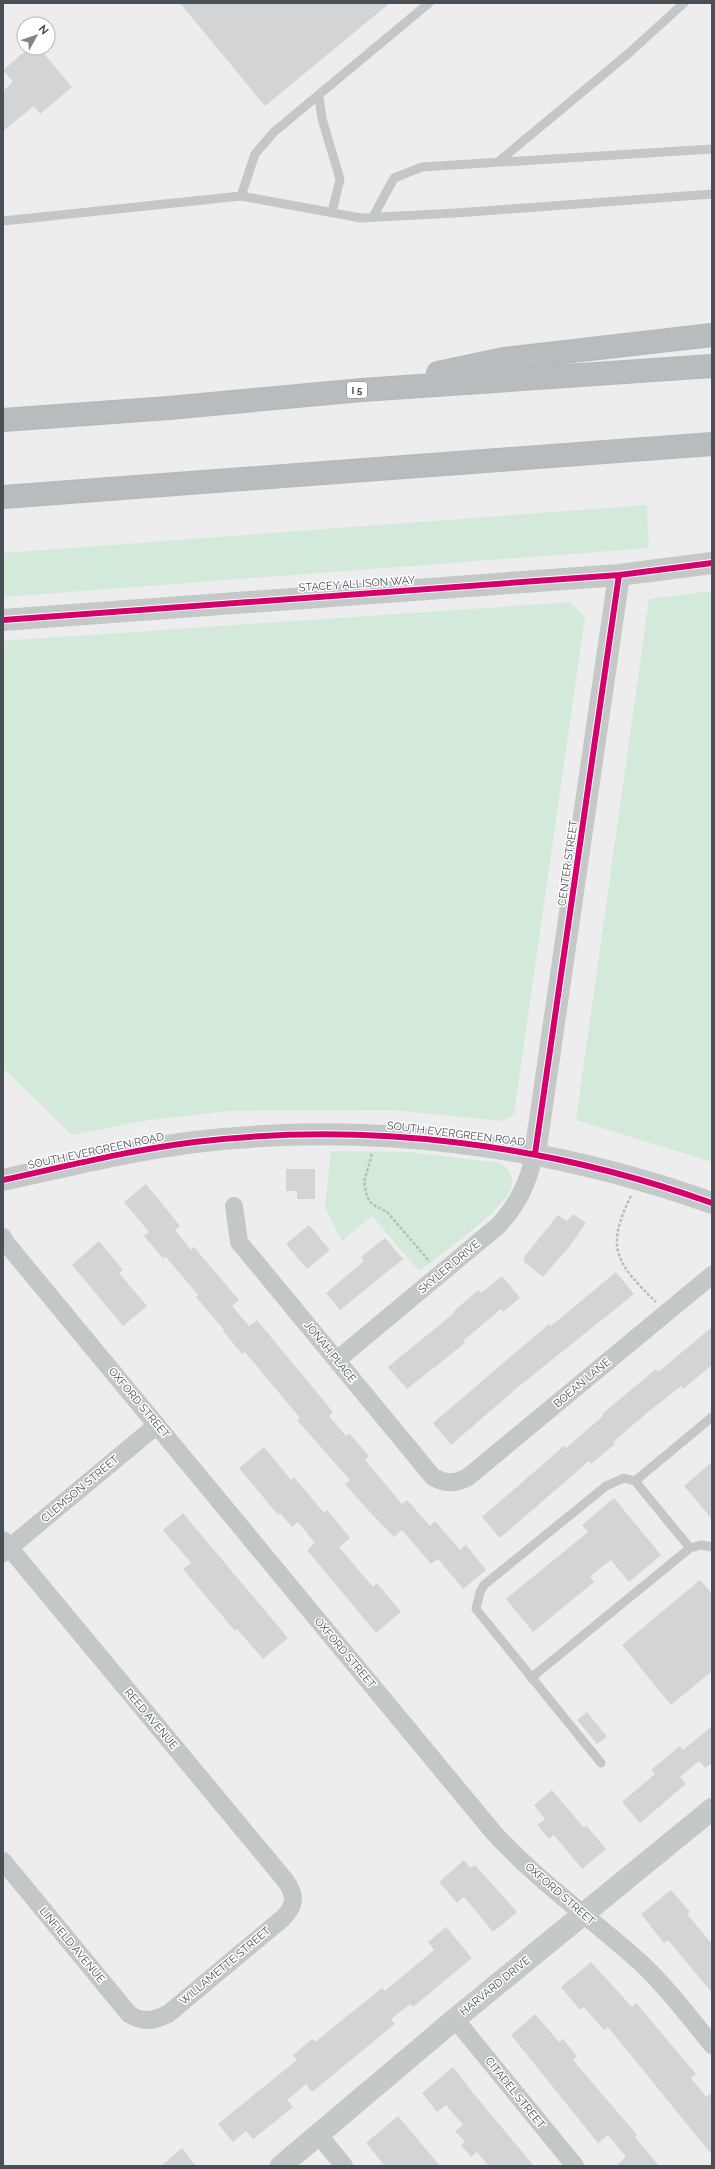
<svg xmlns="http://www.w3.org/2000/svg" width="715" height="2169" font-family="Raleway,sans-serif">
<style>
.green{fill:#d3eada}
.building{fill:#d3d4d6}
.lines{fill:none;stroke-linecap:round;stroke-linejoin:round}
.highway-casing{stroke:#b3b8bb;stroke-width:24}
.path{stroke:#b4beba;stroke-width:2.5;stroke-dasharray:3 2;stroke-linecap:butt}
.lane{stroke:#c4c7c8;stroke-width:9}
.street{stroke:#c4c7c8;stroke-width:18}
.secondary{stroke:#c4c8c9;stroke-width:22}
.highway{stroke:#b7bcbf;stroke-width:22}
.cycleway-casing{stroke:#fff;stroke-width:8}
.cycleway{stroke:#d6006c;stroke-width:6}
.labels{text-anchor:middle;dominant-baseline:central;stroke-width:3;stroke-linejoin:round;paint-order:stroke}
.shield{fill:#fff;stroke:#7e8489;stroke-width:1}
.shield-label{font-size:10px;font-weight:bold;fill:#465056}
.street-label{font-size:11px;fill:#465056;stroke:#fff}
</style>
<rect width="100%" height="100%" fill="#ededed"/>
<path class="green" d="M647 505 649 548 3 597V553Z
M712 591V1162L576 1120 649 599Z
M570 602 585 617 514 1114 503 1121 393 1110 229 1111 142 1121 72 1135 3 1068V641Z
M331 1151 409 1152 501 1163C508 1169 513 1174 512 1184 511 1206 438 1256 419 1271L372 1216 342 1241 325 1208Z"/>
<path class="building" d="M180 3H390L265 106Z
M29 48H39L72 87 40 114 34 106 3 131V91L13 82 3 70Z
M286 1169H315V1199H297V1191H286Z
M146 1184 180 1226 175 1230 191 1250 194 1247 239 1300 232 1306 249 1326 257 1320 333 1412 329 1416 346 1436 349 1433 369 1456 365 1460 402 1504 407 1500 430 1526 435 1521 460 1550 466 1545 486 1570 463 1589 438 1559 431 1564 402 1530 394 1537 367 1509 345 1484 350 1480 297 1420 300 1418 245 1352 242 1354 223 1331 224 1330 196 1297 198 1295 166 1257 163 1258 144 1236 149 1232 124 1202Z
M573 1214 586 1223 569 1247 543 1277 524 1262V1257L558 1215 567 1221Z
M309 1225 330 1250 307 1269 286 1244Z
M385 1238 403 1259 340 1310 326 1293 364 1261 361 1257Z
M99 1241 123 1270 119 1273 147 1306 123 1326 72 1265Z
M616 1272 634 1294 518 1387 451 1445 433 1423 549 1324 551 1326Z
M502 1276 520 1298 503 1312 501 1309 463 1341 465 1343 407 1389 388 1367 454 1313 453 1312 478 1290 481 1293Z
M712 1327V1365L683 1389 681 1386 648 1412 613 1442 615 1444 591 1464 589 1461 500 1538 482 1517 564 1446 566 1448 603 1416 602 1414 625 1395 656 1369 658 1372Z
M264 1447 291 1480 294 1477 324 1513 327 1510 350 1538 339 1547 373 1587 377 1583 401 1612 376 1633 307 1550 315 1543 298 1522 292 1527 280 1513 278 1515 239 1468Z
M712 1462V1519L684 1486Z
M614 1498 661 1555 629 1582 611 1560 590 1576 594 1582 533 1632 506 1599 588 1532 582 1525Z
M183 1513 288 1638 263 1659 237 1629 235 1631 183 1569 191 1563 163 1530Z
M700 1580 712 1594V1671L671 1705 622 1645Z
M587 1712 607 1737 597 1744 577 1720Z
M712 1726V1763L705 1768 699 1761 680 1777 686 1784 640 1823 622 1802 655 1774 651 1770 680 1746 683 1750Z
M552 1790 584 1828 586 1825 606 1849 582 1869 554 1835 549 1839 537 1825 545 1819 534 1805Z
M464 1860 470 1868 475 1865 517 1912 493 1932 464 1897 457 1903 439 1882Z
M671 1890 690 1912 687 1914 712 1944V1993L668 1940 664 1943 641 1914Z
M446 1927 472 1958 413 2007 410 2004 391 2019 395 2024 312 2092 306 2084 287 2100 293 2107 253 2139 246 2131 233 2142 218 2124 297 2060 293 2055 312 2039 315 2042 382 1988 385 1991 434 1950 428 1942Z
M591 1962 632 2007 636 2003 696 2074 691 2078 706 2097 712 2092V2155L608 2027 604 2030 584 2007 580 2010 561 1987Z
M535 2014 559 2042 563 2039 577 2056 573 2060 637 2135 635 2137 659 2166H616L626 2157 608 2135 598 2143 511 2035Z
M453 2067 474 2094 534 2166H489L477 2152 471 2157 461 2145 465 2142 455 2131 463 2125 446 2105 437 2112 422 2093Z
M398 2116 440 2166H385L366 2143Z
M182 2148 196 2166H161Z"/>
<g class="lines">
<g class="highway-casing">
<path id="highway" d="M438 373 504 359 712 335
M3 420 169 408 362 390 712 366
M3 497 712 444"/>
</g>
<path class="path" d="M372 1154 364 1182 367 1197 372 1204 387 1212 430 1262
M631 1196C605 1248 616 1263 656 1302"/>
<path class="lane" d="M319 96 322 119 340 179 332 212
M498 162 629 53 684 3
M241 196 255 154 274 132 429 3
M373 217 394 178 422 167 712 149
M3 221 241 196 361 218 456 213 712 194
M712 1417 635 1481 690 1548 701 1545 712 1547
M531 1678 690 1548
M601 1763 476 1609 480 1592 484 1585 606 1486 624 1478 635 1481"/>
<path class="street" d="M234 1206 239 1242 433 1477C446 1484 455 1484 468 1477L712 1275
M3 1237 6 1243 494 1833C538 1881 592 1919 640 1962 667 1987 689 2017 712 2045
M337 1360 499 1225C520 1201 527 1184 535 1154
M3 1540 285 1880C296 1895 296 1905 283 1918L168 2014C153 2021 143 2023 129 2014L3 1861
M3 1553 157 1425
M455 2019 575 2166
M318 2134 344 2166"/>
<path class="secondary" d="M3 620 619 575 712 563
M535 1154 619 575
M3 1180C67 1166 130 1150 195 1142 369 1121 547 1144 712 1203
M281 2166 455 2019 712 1809"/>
<use href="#highway" class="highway"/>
<g class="cycleway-casing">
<path id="cycleway" d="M3 620 619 575 712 563
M535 1154 619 575
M3 1180C67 1166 130 1150 195 1142 369 1121 547 1144 712 1203"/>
</g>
<use href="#cycleway" class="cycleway"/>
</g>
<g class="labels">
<rect class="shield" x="347" y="382" width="20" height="16" rx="3"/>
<g class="shield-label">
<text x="357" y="390">I 5</text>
</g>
<g class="street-label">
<text transform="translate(357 584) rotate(-4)">STACEY ALLISON WAY</text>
<text transform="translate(568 863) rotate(-82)">CENTER STREET</text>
<text transform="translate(456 1134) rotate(7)">SOUTH EVERGREEN ROAD</text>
<text transform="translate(96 1151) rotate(-12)">SOUTH EVERGREEN ROAD</text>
<text transform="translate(449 1267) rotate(-40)">SKYLER DRIVE</text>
<text transform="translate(330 1352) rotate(51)">JONAH PLACE</text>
<text transform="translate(582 1383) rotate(-40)">BOEAN LANE</text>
<text transform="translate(139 1403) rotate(50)">OXFORD STREET</text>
<text transform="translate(80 1489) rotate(-40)">CLEMSON STREET</text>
<text transform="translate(345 1653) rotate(50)">OXFORD STREET</text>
<text transform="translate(151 1719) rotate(50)">REED AVENUE</text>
<text transform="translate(560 1894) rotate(41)">OXFORD STREET</text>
<text transform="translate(72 1945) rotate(50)">LINFIELD AVENUE</text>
<text transform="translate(225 1966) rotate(-40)">WILLAMETTE STREET</text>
<text transform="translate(495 1986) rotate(-39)">HARVARD DRIVE</text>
<text transform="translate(515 2093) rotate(51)">CITADEL STREET</text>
</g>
</g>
<rect width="715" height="2169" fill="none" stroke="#465056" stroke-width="8"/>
<g transform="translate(36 36) rotate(50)"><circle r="19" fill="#ffffff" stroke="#b5b9bb"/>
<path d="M0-3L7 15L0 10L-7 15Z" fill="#80878b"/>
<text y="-6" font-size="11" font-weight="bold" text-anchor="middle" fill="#465056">N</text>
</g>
</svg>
